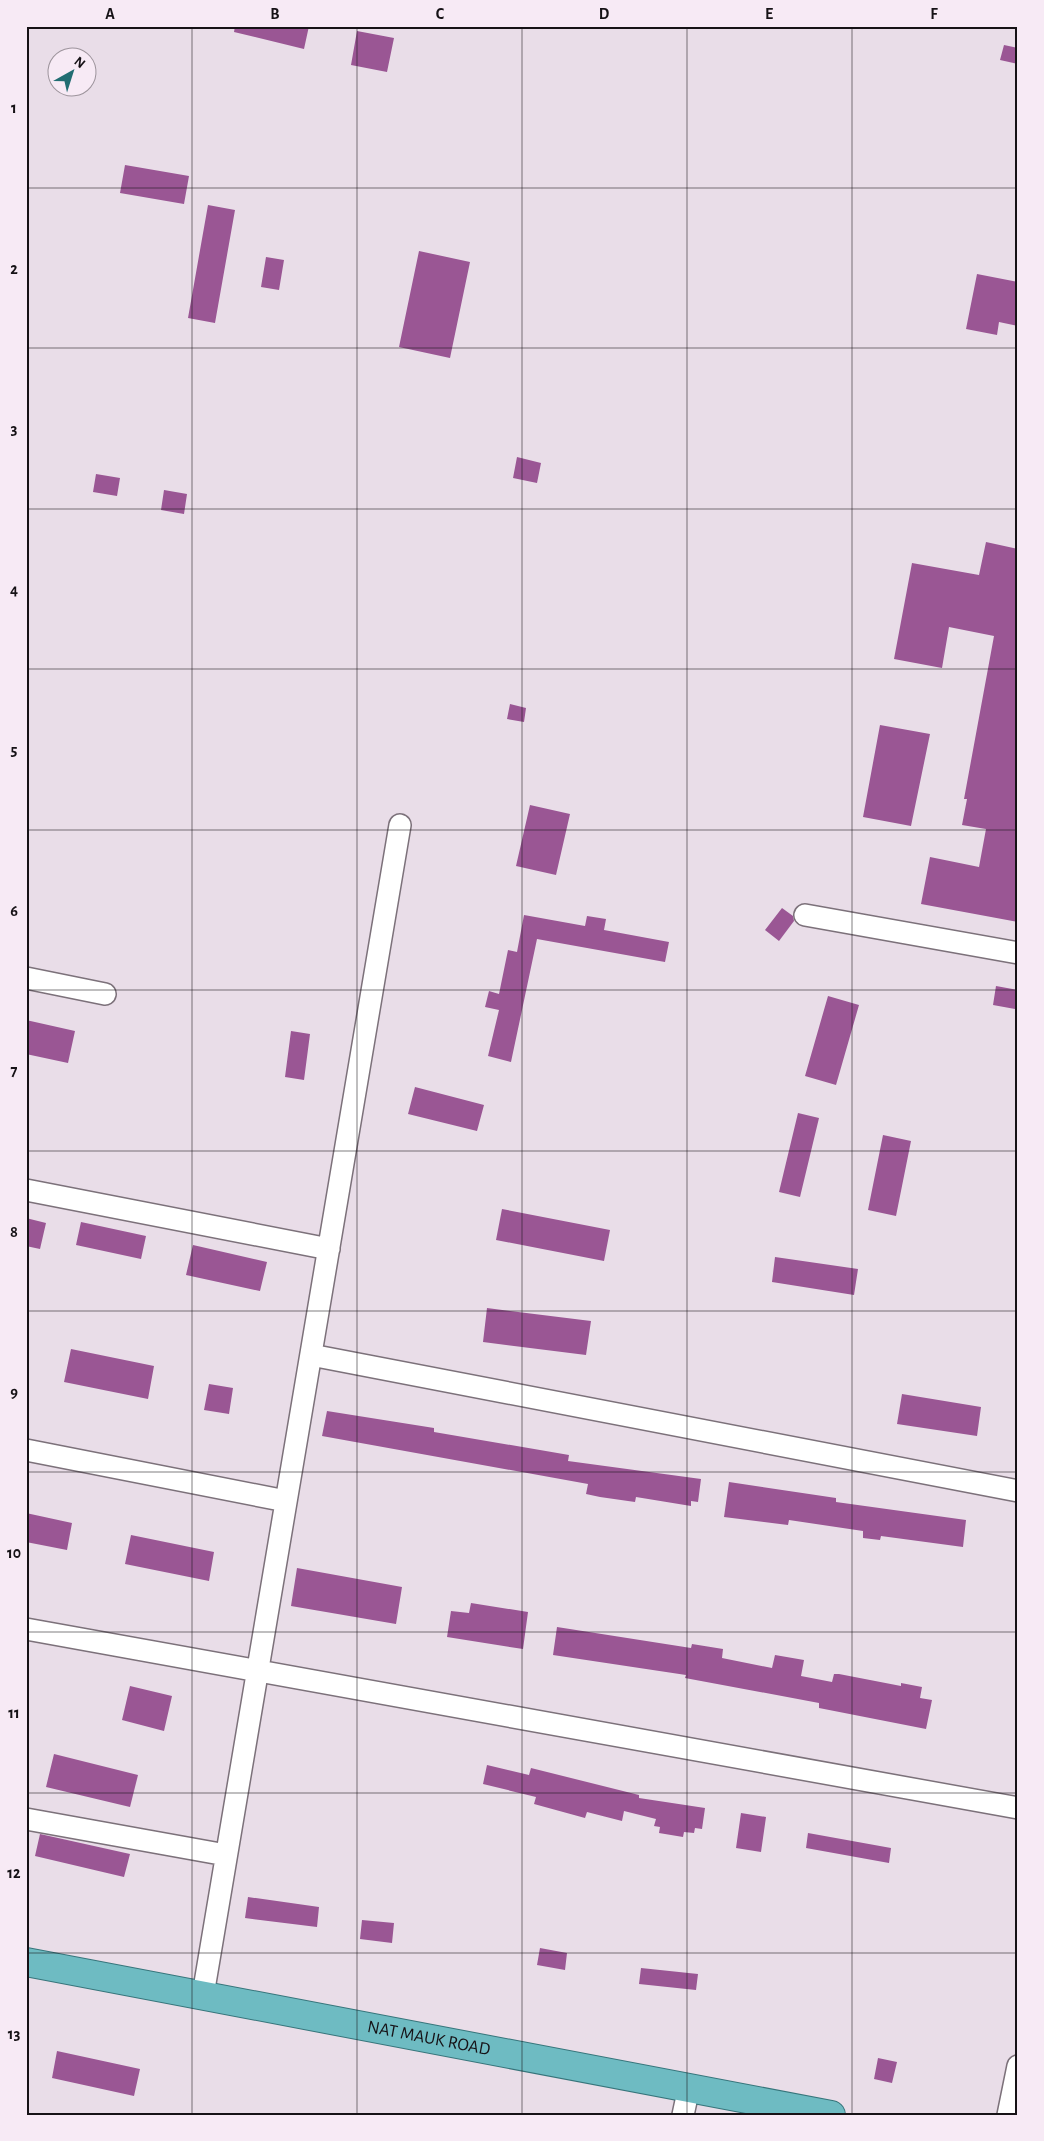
<svg xmlns="http://www.w3.org/2000/svg" width="1044" height="2141" font-family="'Alegreya Sans',sans-serif">
<style>
.building{fill:#9a5694}
.lines{fill:none;stroke-linecap:round;stroke-linejoin:round}
.minor-casing{stroke:#7c717a;stroke-width:24}
.trunk-casing{stroke:#37757b;stroke-width:30}
.minor{stroke:#fff;stroke-width:21}
.trunk{stroke:#6ebbc2;stroke-width:28}
.grid{fill:none;stroke:#161216;stroke-width:1;stroke-opacity:0.55}
.labels{text-anchor:middle;dominant-baseline:central;stroke-width:4.5;stroke-linejoin:round;paint-order:stroke}
.street-label{font-size:18px;fill:#161216;stroke:#f7eaf5}
.neatline{fill:none;stroke:#161216;stroke-width:2}
.grid-label{font-size:16px;text-anchor:middle;font-weight:bold;fill:#161216}
</style>
<rect width="100%" height="100%" fill="#e9dde8"/>
<path class="building" d="M235 26H309L304 49 234 32Z
M357 31 394 38 387 72 351 65Z
M1004 45 1018 48V64L1000 60Z
M125 165 189 176 184 204 120 193Z
M208 205 235 210 215 323 188 318Z
M419 251 470 262 450 358 399 347Z
M266 257 284 260 279 290 261 287Z
M977 274 1018 282V326L999 322 997 335 966 329Z
M517 457 541 463 537 483 513 478Z
M96 474 120 478 117 496 93 492Z
M164 490 187 494 184 514 161 510Z
M986 542 1018 549V922L921 904 930 857 979 867 986 829 962 825 967 799H964L994 636 949 627 942 668 894 659 912 563 979 575Z
M510 704 526 708 524 722 507 719Z
M880 725 930 734 911 826 863 817Z
M530 805 570 814 556 875 516 866Z
M782 908 793 916 794 921 779 941 765 930Z
M524 915 585 926 587 916 606 919 604 930 669 942 665 962 537 939 511 1062 488 1056 499 1010 485 1007 489 991 499 994 508 950 517 952Z
M996 986 1018 990 1015 1009 993 1005Z
M828 996 859 1005 836 1085 805 1076Z
M26 1020 75 1031 68 1063 26 1054Z
M291 1031 310 1034 304 1080 285 1077Z
M415 1087 484 1105 477 1131 408 1114Z
M798 1113 819 1118 800 1197 779 1192Z
M883 1135 911 1141 896 1216 868 1210Z
M502 1209 610 1230 604 1261 496 1240Z
M26 1218 46 1223 40 1249 26 1246Z
M81 1222 146 1236 141 1259 76 1245Z
M193 1245 267 1262 260 1291 186 1275Z
M775 1257 858 1269 854 1295 772 1282Z
M487 1308 591 1321 586 1355 483 1342Z
M71 1349 154 1366 148 1399 64 1382Z
M209 1384 233 1388 229 1414 204 1410Z
M902 1394 981 1407 977 1436 897 1424Z
M327 1411 434 1428V1432L569 1455 568 1461 701 1479 698 1502 691 1501V1506L636 1497 635 1502 600 1497 586 1494 588 1484 322 1436Z
M729 1482 836 1498V1502L966 1520 963 1547 881 1536 880 1540 863 1538V1531L789 1520 788 1525 724 1517Z
M26 1513 72 1523 67 1550 26 1542Z
M131 1535 214 1552 209 1581 125 1564Z
M297 1568 402 1587 396 1624 291 1606Z
M471 1603 528 1612 523 1649 447 1637 451 1611 469 1613Z
M557 1627 691 1648 692 1644 723 1649 722 1658 772 1668 775 1655 804 1660 801 1676 832 1682 834 1674H839L901 1686V1683L922 1687 920 1698 932 1700 926 1729 819 1708V1703L685 1678 686 1675 553 1655Z
M130 1686 172 1696 164 1731 122 1720Z
M54 1754 138 1775 130 1807 46 1787Z
M487 1765 529 1775 531 1768 639 1795V1798L705 1808 702 1829 695 1828 694 1833 684 1832 683 1837 659 1833 660 1827 654 1826 656 1819 624 1811 622 1821 587 1812 585 1818 534 1804 536 1797 483 1784Z
M741 1813 766 1817 761 1852 736 1848Z
M808 1833 891 1848 889 1863 806 1848Z
M40 1834 130 1854 124 1877 35 1856Z
M248 1897 319 1907 317 1927 245 1918Z
M362 1920 394 1923 392 1943 360 1939Z
M540 1948 567 1953 565 1970 537 1965Z
M641 1968 698 1974 696 1990 639 1984Z
M57 2051 140 2069 134 2096 52 2078Z
M878 2058 897 2062 892 2083 874 2079Z"/>
<g class="lines">
<g class="minor-casing">
<path id="minor" d="M805 915 1018 953
M26 978 105 994
M26 1190 329 1249
M311 1355 1018 1491
M26 1450 286 1501
M26 1629 1018 1808
M26 1819 226 1855
M203 1995 400 825
M683 2115 689 2087
M1008 2115 1018 2066"/>
</g>
<g class="trunk-casing">
<g id="trunk">
<path id="s1" d="M26 1962 831 2115"/>
</g>
</g>
<use href="#minor" class="minor"/>
<use href="#trunk" class="trunk"/>
</g>
<path class="grid" d="M192 26V2115M357 26V2115M522 26V2115M687 26V2115M852 26V2115M26 188H1018M26 348H1018M26 509H1018M26 669H1018M26 830H1018M26 990H1018M26 1151H1018M26 1311H1018M26 1472H1018M26 1632H1018M26 1793H1018M26 1953H1018"/>
<g class="labels">
<g class="street-label">
<text stroke="none"><textPath href="#s1" startOffset="410">NAT MAUK ROAD</textPath></text>
</g>
</g>
<rect width="1044" height="2141" fill="none" stroke="#f7eaf5" stroke-width="55"/>
<g transform="translate(72 72) rotate(39)"><circle r="24" fill="#f7eaf5" stroke="#9d949c"/>
<path d="M0-4L9 19L0 12L-9 19Z" fill="#216d72"/>
<text y="-8" font-size="14" font-weight="bold" text-anchor="middle" fill="#161216">N</text>
</g>
<rect x="28" y="28" width="988" height="2086" class="neatline"/>
<g class="grid-label">
<text x="110" y="19">A</text>
<text x="275" y="19">B</text>
<text x="440" y="19">C</text>
<text x="604" y="19">D</text>
<text x="769" y="19">E</text>
<text x="934" y="19">F</text>
<text x="14" y="113">1</text>
<text x="14" y="274">2</text>
<text x="14" y="434">3</text>
<text x="14" y="595">4</text>
<text x="14" y="755">5</text>
<text x="14" y="916">6</text>
<text x="14" y="1076">7</text>
<text x="14" y="1237">8</text>
<text x="14" y="1397">9</text>
<text x="14" y="1558">10</text>
<text x="14" y="1718">11</text>
<text x="14" y="1878">12</text>
<text x="14" y="2039">13</text>
</g>
</svg>
